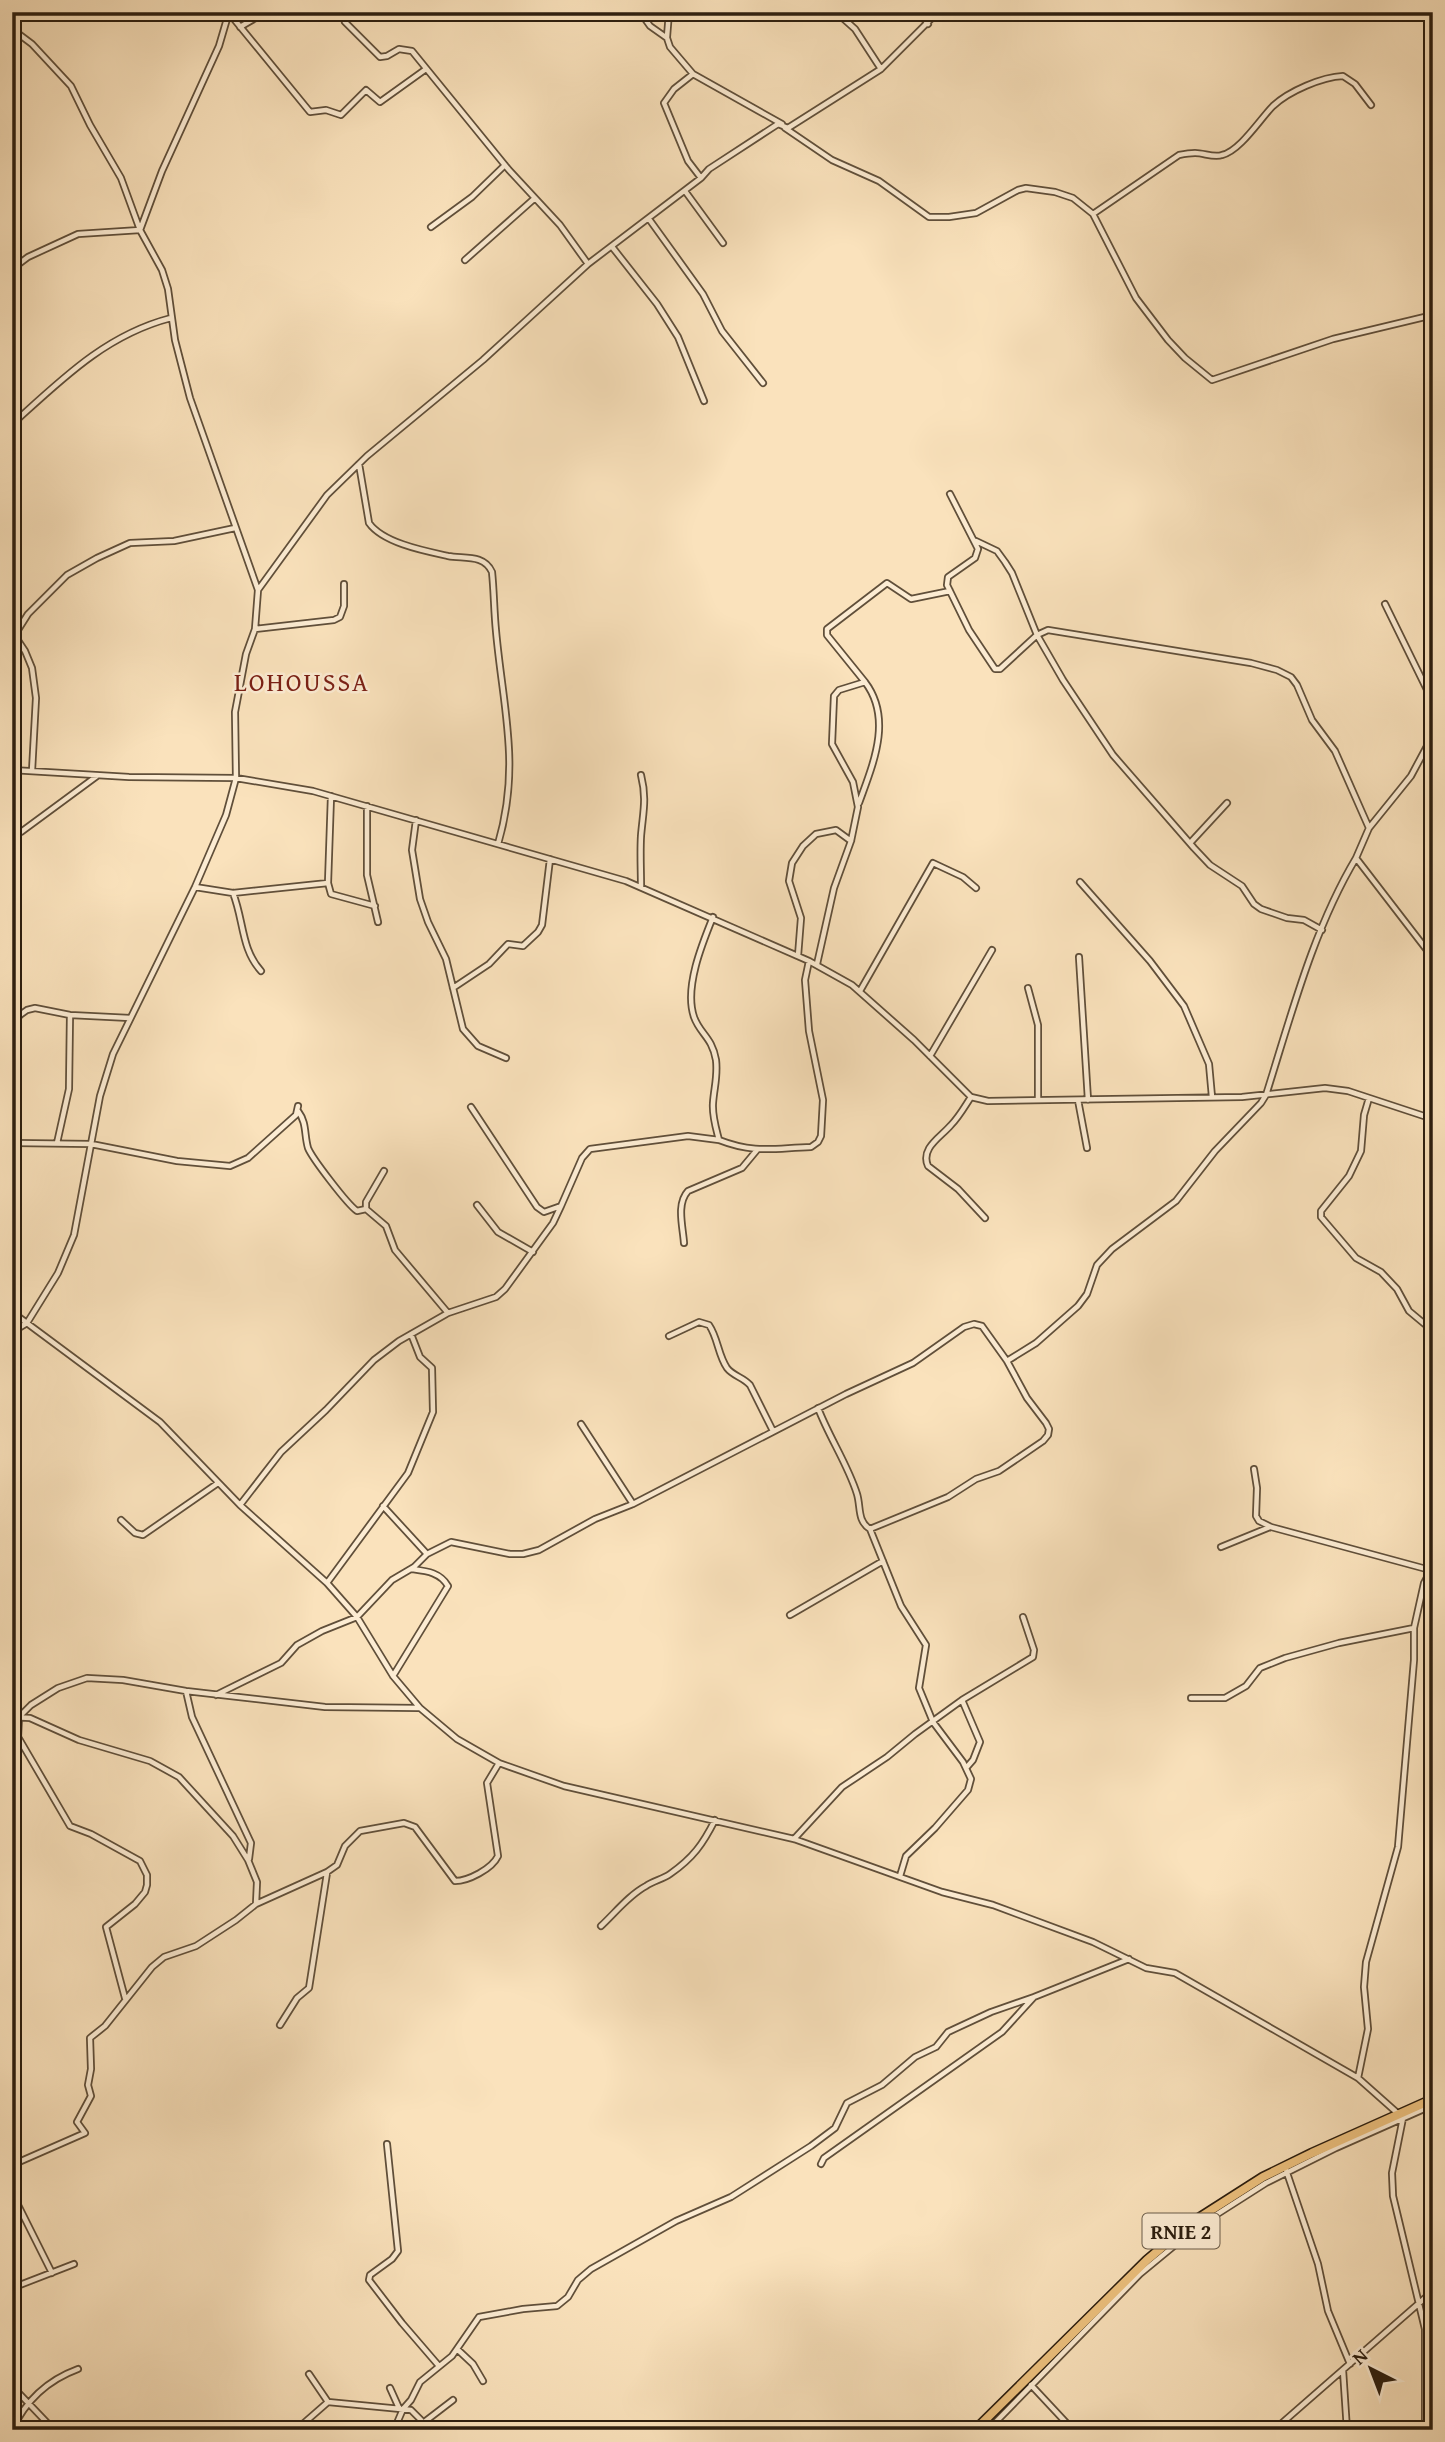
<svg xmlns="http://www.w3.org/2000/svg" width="1445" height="2442" font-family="'Gentium Book Plus',serif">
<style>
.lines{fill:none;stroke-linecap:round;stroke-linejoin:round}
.street-casing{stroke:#604f3a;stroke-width:8}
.highway-casing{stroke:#2c1e0f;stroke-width:11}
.street{stroke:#fcecd3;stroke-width:4.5}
.highway{stroke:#edc17e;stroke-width:8}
.labels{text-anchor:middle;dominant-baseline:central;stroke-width:5;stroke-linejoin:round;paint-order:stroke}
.shield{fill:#fcecd3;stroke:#6a5c4a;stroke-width:2}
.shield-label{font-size:21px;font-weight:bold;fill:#2c1e0f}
.quarter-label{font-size:26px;letter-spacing:2px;fill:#7a1f14;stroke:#fcecd3}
</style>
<rect width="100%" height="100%" fill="#fae2bc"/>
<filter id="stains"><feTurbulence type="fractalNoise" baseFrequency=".00286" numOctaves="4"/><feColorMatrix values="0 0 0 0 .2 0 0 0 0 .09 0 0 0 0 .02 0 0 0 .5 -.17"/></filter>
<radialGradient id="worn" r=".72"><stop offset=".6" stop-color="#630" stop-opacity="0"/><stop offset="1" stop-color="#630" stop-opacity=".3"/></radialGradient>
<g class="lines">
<g class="street-casing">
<path id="street" d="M640 12 650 26 667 38 670 47 693 74 782 124
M836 12 855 29 881 69
M919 12 928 24
M229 13 310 112 326 110 341 115 366 90 380 102 426 69
M345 22 380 57 387 56 399 49 412 51 509 170 560 225 588 264
M240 27 266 12
M12 29 32 44 71 86 90 125 121 178 140 230 162 270 168 289 175 340 190 398 258 590 255 629 246 654 235 712 236 778 226 815 195 887 113 1054 100 1096 74 1235 58 1273 27 1323 12 1332
M667 37 669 12
M693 74 674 89 664 103 688 161 701 178
M785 128 832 160 879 181 929 217H949L976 213 1018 190 1026 188 1055 192 1073 198 1093 214 1136 298 1168 340 1185 358 1212 380 1333 339 1433 315
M685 191 723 243
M1093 214 1179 155C1184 154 1190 153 1195 153 1204 153 1214 158 1222 155 1240 151 1260 119 1273 106 1289 91 1322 77 1343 76L1355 84 1371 105
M649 219 703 294 722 331 763 383
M431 227 472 197 505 165
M613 248 657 304 678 337 704 401
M465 260 535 198
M12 269 28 257 78 234 140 230 162 171 219 46 229 12
M19 418C66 375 109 334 171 318
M359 464 369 523C383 543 425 551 448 556 464 559 484 554 492 572 494 591 494 611 496 631 503 709 521 765 498 844
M950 494 978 549 975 558 948 577 947 585 969 630 995 669H1000L1037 635 1048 630 1251 663 1277 670 1291 677 1297 685 1312 720 1335 751 1369 828
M976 541 997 551 1005 562 1012 573 1037 635 1063 680 1113 755 1194 848 1210 865 1242 886 1254 904 1261 909 1287 918 1304 920 1322 930
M258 590 327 495 367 456 483 360 588 264 701 178 709 169 778 124 788 128 881 69 938 12
M1385 604 1433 702
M255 629 334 620 340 617 344 606V584
M1433 735 1411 776 1369 828 1356 858 1433 958
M12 770 129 777 236 778 313 791 626 881 809 961 852 985 914 1040 971 1097 988 1101 1242 1097 1325 1088 1348 1091 1433 1119
M32 771 36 698 32 668 25 651 17 639 16 633 28 614 67 575 97 558 130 543 174 541 235 528
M859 803C873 764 893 719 865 682
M367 806V875L378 922
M416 820 412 850 420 899 428 922 446 959 463 1029 478 1046 506 1058
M12 835 21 832 97 776
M1191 842 1227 803
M1080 882 1150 961 1184 1006 1209 1064 1212 1097
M328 883 331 894 375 906
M195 887 233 893 328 883 331 796
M641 887C641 870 640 853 641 836 643 812 647 799 641 775
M233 893C244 921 241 949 261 971
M713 917C702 944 684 988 694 1017 700 1034 712 1037 716 1060 718 1076 714 1088 713 1103 712 1116 716 1128 719 1140 755 1154 774 1148 811 1147L818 1142 821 1136 823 1100 809 1031 805 980 809 961
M798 956 801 918 789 881 792 863 803 846 816 834 836 830 851 841
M1079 957 1088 1100
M817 964 834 888 851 841 858 807 853 782 832 744 834 696 839 690 865 682 827 635V629L887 583 911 599 950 591
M453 988 489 964 508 944 523 946 538 932 542 925 550 859
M1028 988 1038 1025V1099
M860 991 933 863 963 877 976 888
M12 1026 20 1015 27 1010 35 1008 70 1015 130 1018
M930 1056 992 950
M971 1097C965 1106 959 1117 951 1125 941 1137 920 1148 928 1166L958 1189 985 1218
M1369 1098 1364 1115 1361 1151 1349 1176 1321 1211V1217L1356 1258 1381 1272 1397 1289 1409 1311 1433 1331
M1078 1100 1087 1148
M471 1107 537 1207 544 1212 561 1206 582 1158 590 1149 688 1136 719 1140
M298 1111C307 1123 304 1134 308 1148 312 1158 347 1204 357 1211L366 1209
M15 1143 91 1144 177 1161 230 1166 248 1158 296 1115 298 1106
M57 1143 69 1089 70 1015
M384 1171 366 1202V1209L386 1226 395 1250 448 1313
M477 1205 498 1232 533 1252
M684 1243C683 1227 676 1204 688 1191L742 1168 757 1150
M12 1312 160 1422 240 1505 327 1583 357 1617 393 1676 420 1708 457 1739 499 1763 564 1786 794 1839 942 1892 993 1905 1093 1942 1146 1968 1175 1973 1358 2078 1403 2118 1392 2173 1393 2196 1425 2329V2430
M669 1336 699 1322 709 1325C718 1338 718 1355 727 1368 733 1376 743 1377 750 1385L773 1431
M1007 1361 1036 1343 1078 1306 1087 1294 1097 1265 1112 1249 1176 1201 1215 1151 1261 1103 1266 1095C1291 1016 1313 930 1356 858
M818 1408C829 1437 848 1465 857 1494 861 1507 857 1521 870 1529L901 1606 926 1645 919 1688 933 1722 963 1762 971 1779 968 1790 935 1828 906 1856 900 1876
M581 1424 633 1504
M1254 1469 1257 1488 1256 1516 1259 1521 1271 1527 1430 1570
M240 1505 281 1452 326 1410 374 1360 399 1341 448 1313 496 1297 505 1289 553 1223 561 1206
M383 1506 427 1554
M121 1520 135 1533 143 1535 218 1483
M1221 1547 1270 1527
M327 1583 408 1473 433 1412 432 1368 420 1357 411 1334
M790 1615 883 1561
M393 1676 448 1586C440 1572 426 1571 411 1569
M186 1691 192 1717 251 1843 249 1859
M216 1695 281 1663 297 1645 322 1631 357 1617 392 1580 414 1567 427 1554 451 1542 510 1554H523L539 1550 595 1519 633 1504 846 1394 913 1363 964 1327 974 1324 982 1326 1007 1361 1027 1398 1046 1423 1049 1429 1048 1435 1043 1441 999 1471 976 1479 948 1497 870 1529
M1191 1698H1225L1246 1686 1260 1668 1285 1658 1339 1643 1414 1628
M962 1700 980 1742 973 1760 966 1768
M12 1717 30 1718 79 1740 150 1761 179 1777 233 1836 248 1860 257 1882 256 1904
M794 1839 842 1787 887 1757 915 1734 962 1700 1033 1657 1034 1650 1023 1617
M601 1926C615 1913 629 1895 646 1886 653 1881 663 1879 670 1874 693 1858 703 1844 715 1820
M125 1998 106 1927 135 1904 145 1892 147 1885V1875L140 1861 91 1834 70 1826 18 1737 19 1717 31 1705 58 1688 87 1678 123 1680 186 1691 325 1707 419 1708
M280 2025 297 1998 309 1988 327 1873
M1358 2078 1368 2029 1364 1987 1366 1962 1398 1847 1414 1660V1628L1424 1583 1433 1566
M387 2144 398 2251 392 2259 370 2275 369 2280 402 2323 439 2366
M821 2164 824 2158 1002 2032 1034 1997 1129 1959
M12 2165 85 2133 77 2122 91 2096 88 2085 91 2069 90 2038 105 2026 152 1967 164 1957 196 1946 236 1920 256 1904 327 1872 337 1865 345 1846 360 1831 404 1823 415 1827 455 1881C468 1881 492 1869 498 1856L487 1783 499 1763
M1286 2170 1318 2264 1328 2311 1350 2364
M12 2193 52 2273
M12 2288 74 2264
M457 2349 473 2364 483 2381
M1343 2370 1347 2430
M309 2374 328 2402
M1031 2385 1073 2430
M12 2386 54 2430
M390 2388 399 2408
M423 2423 453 2400
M12 2430C26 2400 48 2380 78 2369
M296 2430 328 2402 411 2410 421 2420 426 2430
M394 2430 403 2409 411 2400 420 2382 452 2356 479 2317 523 2309 557 2306 568 2297 578 2280 591 2269 676 2221 731 2197 811 2146 835 2128 847 2103 882 2085 915 2057 936 2047 948 2032 991 2012 1034 1997
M444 2430 455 2426
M988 2430 1140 2274 1197 2227 1266 2183 1336 2148 1433 2105
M1274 2430 1433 2291"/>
</g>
<g class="highway-casing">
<path id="highway" d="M975 2430 1147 2260 1191 2223 1263 2177 1312 2153 1433 2099"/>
</g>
<use href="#street" class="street"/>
<use href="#highway" class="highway"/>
</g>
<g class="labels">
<rect class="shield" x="1142.5" y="2213.5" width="77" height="35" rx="5"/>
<g class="shield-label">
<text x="1181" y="2231">RNIE 2</text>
</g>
<g class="quarter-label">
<text x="302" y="681">LOHOUSSA</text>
</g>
</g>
<rect width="1445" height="2442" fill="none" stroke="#fae2bc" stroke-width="42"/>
<rect x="14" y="14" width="1417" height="2414" fill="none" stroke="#2c1e0f" stroke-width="3.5"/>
<rect x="21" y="21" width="1403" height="2400" fill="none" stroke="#2c1e0f" stroke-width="2"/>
<g transform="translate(1371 2369) rotate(318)" stroke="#fcecd3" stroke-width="5" paint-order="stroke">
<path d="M0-5L12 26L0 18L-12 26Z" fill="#2c1e0f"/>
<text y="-10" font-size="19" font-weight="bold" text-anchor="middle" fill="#2c1e0f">N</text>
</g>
<rect width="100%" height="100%" filter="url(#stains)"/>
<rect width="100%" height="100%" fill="url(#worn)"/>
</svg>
